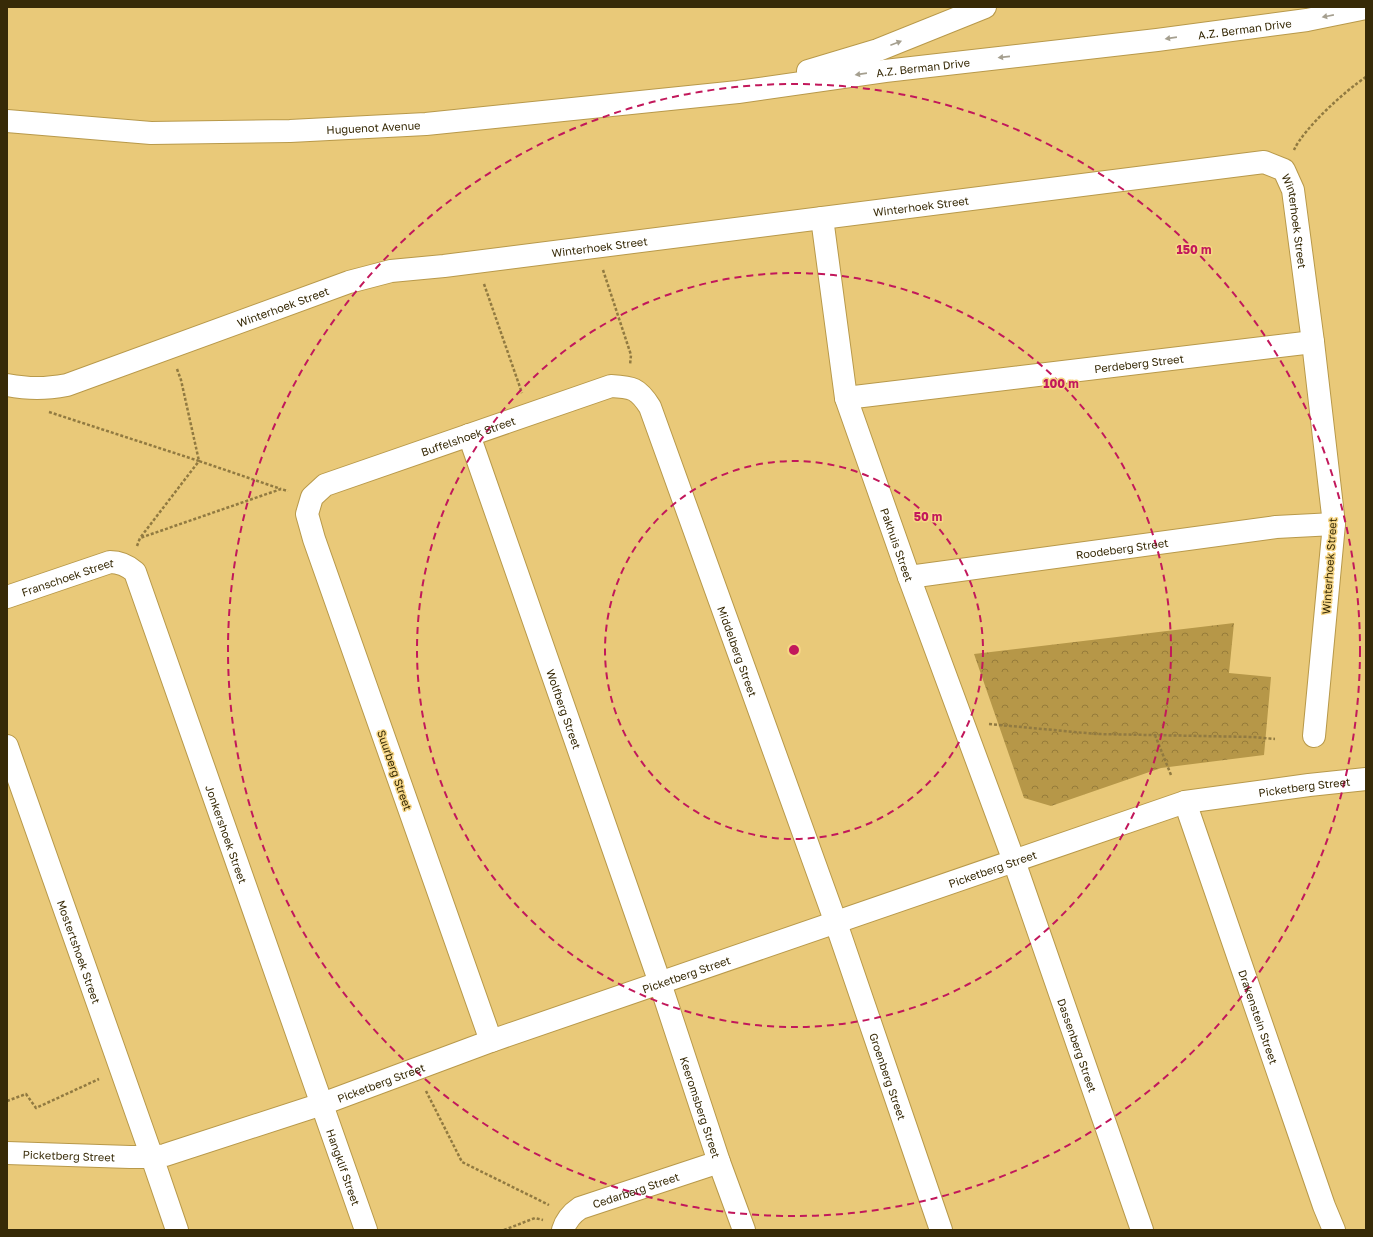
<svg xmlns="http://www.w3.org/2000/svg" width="1373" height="1237" font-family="'Golos Text',sans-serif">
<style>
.park{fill:url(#park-crowns)}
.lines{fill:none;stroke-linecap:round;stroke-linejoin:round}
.street-casing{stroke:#b8994a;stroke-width:24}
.path{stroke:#917a41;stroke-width:2.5;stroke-dasharray:3 2;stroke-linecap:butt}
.street{stroke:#fff;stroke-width:22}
.oneway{fill:#a59f8f}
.ring{fill:none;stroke:#c2185b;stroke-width:2;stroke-dasharray:7 5}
.labels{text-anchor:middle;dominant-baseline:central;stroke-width:3;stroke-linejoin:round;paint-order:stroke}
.street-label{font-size:11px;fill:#372a07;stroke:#f6d686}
.centre{fill:#c2185b;stroke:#f6d686;stroke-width:2}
.ring-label{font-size:12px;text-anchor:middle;font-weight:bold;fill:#c2185b;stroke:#f6d686;stroke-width:3;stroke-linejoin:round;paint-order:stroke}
</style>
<defs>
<pattern id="park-crowns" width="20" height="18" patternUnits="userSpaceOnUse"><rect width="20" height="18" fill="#b69748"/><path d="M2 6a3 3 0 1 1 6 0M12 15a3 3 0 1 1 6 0" fill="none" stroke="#957b3a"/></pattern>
</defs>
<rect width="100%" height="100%" fill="#e9c979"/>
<path class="park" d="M1234 623 1229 673 1271 677 1264 755 1161 768 1051 806 1024 798 974 654Z"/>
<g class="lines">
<g class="street-casing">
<g id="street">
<path d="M808 71 878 50 985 7"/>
<path id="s1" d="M7 121 151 133 290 131 426 124 738 92 885 71 1157 40 1307 20 1366 8"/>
<path id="s2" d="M822 218 846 398 909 577 1014 861 1142 1230"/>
<path id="s3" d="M7 385C29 389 45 389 67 385L349 282 391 271 444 266 1264 162 1284 170 1293 190 1313 342 1334 524 1314 736"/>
<path id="s4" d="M846 398 1313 342"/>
<path id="s5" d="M469 435 660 983 719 1162 744 1230"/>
<path id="s6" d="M909 577 1276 527 1334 524"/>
<path id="s7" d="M7 597 110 562C120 562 127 565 135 572L366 1230"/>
<path id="s8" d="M7 746 152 1157 177 1230"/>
<path id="s9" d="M1185 802 1324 1206 1334 1230"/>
<path id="s10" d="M491 1041 314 539 307 514 312 497 325 485 611 386C632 387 638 388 650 407L836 923 941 1230"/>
<path id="s11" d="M7 1153 130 1157H152L165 1155 322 1104 491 1041 1185 802 1309 785 1366 779"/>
<path id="s12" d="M563 1230C566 1220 571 1214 580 1208L719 1162"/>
</g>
</g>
<path class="path" d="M1294 150C1304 128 1346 90 1366 77
M603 270 631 355 630 365
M484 284 522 393
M177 369 181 380 199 461 281 489
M49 412 199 461 140 538
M137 546 140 538 281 489 288 491
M989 724 1096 734 1254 737 1275 739
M1155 735 1171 775
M426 1091 462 1162 549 1205
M7 1101 26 1094 36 1108 99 1079
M504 1230 535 1218 543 1220"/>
<use href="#street" class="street"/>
</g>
<defs><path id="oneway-solid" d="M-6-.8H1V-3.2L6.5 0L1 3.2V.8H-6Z"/></defs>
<g class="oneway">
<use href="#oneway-solid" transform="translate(1328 16) rotate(169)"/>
<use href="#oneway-solid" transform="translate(1171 38) rotate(172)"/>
<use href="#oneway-solid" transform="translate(896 43) rotate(-21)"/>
<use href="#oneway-solid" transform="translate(1004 57) rotate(174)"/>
<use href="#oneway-solid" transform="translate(861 74) rotate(172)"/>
</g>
<g class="ring">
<circle cx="794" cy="650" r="189"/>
<circle cx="794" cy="650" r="377"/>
<circle cx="794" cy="650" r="566"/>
</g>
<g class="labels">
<g class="street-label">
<text stroke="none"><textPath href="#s1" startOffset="1244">A.Z. Berman Drive</textPath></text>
<text stroke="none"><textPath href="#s1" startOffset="920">A.Z. Berman Drive</textPath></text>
<text stroke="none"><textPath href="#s1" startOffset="367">Huguenot Avenue</textPath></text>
<text stroke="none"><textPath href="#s3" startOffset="938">Winterhoek Street</textPath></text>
<text stroke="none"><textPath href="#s3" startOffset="1358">Winterhoek Street</textPath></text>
<text stroke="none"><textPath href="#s3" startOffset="614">Winterhoek Street</textPath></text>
<text stroke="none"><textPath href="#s3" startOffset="290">Winterhoek Street</textPath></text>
<text stroke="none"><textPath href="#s4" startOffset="295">Perdeberg Street</textPath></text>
<text stroke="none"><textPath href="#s10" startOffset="745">Buffelshoek Street</textPath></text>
<text stroke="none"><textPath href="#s2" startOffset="337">Pakhuis Street</textPath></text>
<text stroke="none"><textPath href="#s6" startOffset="215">Roodeberg Street</textPath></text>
<text transform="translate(1329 566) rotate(-86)">Winterhoek Street</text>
<text stroke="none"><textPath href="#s7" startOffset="64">Franschoek Street</textPath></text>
<text stroke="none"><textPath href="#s10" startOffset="1203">Middelberg Street</textPath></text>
<text stroke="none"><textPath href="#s5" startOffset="290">Wolfberg Street</textPath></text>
<text transform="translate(395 770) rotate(71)">Suurberg Street</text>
<text stroke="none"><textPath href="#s11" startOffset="1358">Picketberg Street</textPath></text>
<text stroke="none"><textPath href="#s7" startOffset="414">Jonkershoek Street</textPath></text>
<text stroke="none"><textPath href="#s11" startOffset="1034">Picketberg Street</textPath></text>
<text stroke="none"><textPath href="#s8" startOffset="218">Mostertshoek Street</textPath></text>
<text stroke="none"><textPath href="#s11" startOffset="710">Picketberg Street</textPath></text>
<text stroke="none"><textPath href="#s9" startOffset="227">Drakenstein Street</textPath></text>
<text stroke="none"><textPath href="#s2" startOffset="869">Dassenberg Street</textPath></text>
<text stroke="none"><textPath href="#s10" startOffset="1654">Groenberg Street</textPath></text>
<text stroke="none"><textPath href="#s11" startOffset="386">Picketberg Street</textPath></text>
<text stroke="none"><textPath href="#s5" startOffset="711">Keeromsberg Street</textPath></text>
<text stroke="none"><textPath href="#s11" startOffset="62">Picketberg Street</textPath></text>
<text stroke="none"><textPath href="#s7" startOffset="767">Hangklif Street</textPath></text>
<text stroke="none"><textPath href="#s12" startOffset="87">Cedarberg Street</textPath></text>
</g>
</g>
<circle cx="794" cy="650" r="6" class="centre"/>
<g class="ring-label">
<text x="1194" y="254">150 m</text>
<text x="1061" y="388">100 m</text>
<text x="928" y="521">50 m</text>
</g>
<rect width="1373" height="1237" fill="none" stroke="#372a07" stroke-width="16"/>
</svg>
